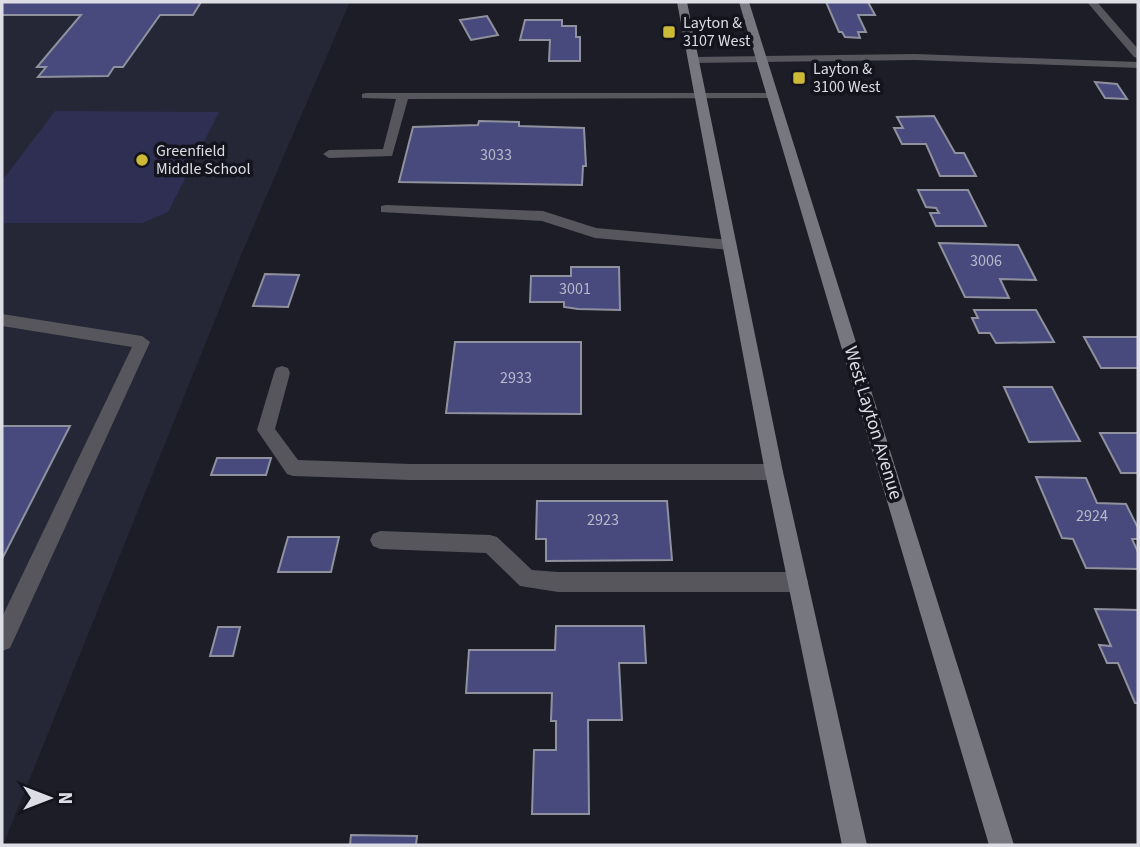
<svg xmlns="http://www.w3.org/2000/svg" width="1140" height="847" font-family="'Source Sans 3',sans-serif">
<style>
.built{fill:#252636}
.green{fill:#2e2f52}
.building{fill:#484a7e;stroke:#90919e;stroke-width:2}
.lines{fill:none;stroke-linecap:round;stroke-linejoin:round}
.lane{fill:#56565c;fill-rule:evenodd}
.secondary{fill:#76777f;fill-rule:evenodd}
.poi-dot{fill:#ccb938;stroke:#13141d;stroke-width:2.5}
.labels{text-anchor:middle;dominant-baseline:central;stroke-width:7;stroke-linejoin:round;paint-order:stroke}
.far-poi-label{font-size:16px;fill:#dddee5;stroke:#13141d;text-anchor:start}
.number-label{font-size:16px;fill:#b8b9cb}
.street-label{font-size:19px;fill:#dddee5;stroke:#13141d}
</style>
<rect width="100%" height="100%" fill="#1c1d27"/>
<path class="built" d="M2 2H350L242 253 3 845Z"/>
<path class="green" d="M55 111 219 112 168 212 142 223H2V181Z"/>
<path class="building" d="M2 2H201L193 15H160L123 67H114L108 76 38 77 46 67H37L81 15H2Z
M826 2H868L875 15H858L866 32H858L860 38 845 37 842 32H839Z
M487 16 498 35 471 40 460 20Z
M525 20H562V26H576V37H580V61H549L550 40H520Z
M1095 82 1117 84 1127 99 1105 98Z
M934 116 955 153H964L976 176H940L926 144H902L894 128H903L897 117Z
M479 121 519 122V126L584 128 586 166H583L582 185 399 182 413 127 478 125Z
M918 190H968L986 226H936L930 213H939L936 208 926 207Z
M939 243 1018 245 1036 280 1000 279 1009 298 965 297Z
M571 267H619L620 310 578 309 564 307V302H530L531 276H571Z
M265 274 299 275 288 307 253 306Z
M974 310H1036L1054 342 996 343 990 333H979L972 318H978Z
M1084 337H1138V368H1101Z
M455 342H581V414L446 413Z
M1004 387H1052L1080 441 1029 442Z
M2 426H70L2 559Z
M1100 433H1138V473H1121Z
M217 458H271L266 475H211Z
M1036 477 1086 478 1097 503 1126 504 1138 528V539H1132L1138 552V569L1086 568 1073 539 1062 538Z
M537 501H667L672 560 546 561V539H536Z
M288 537H339L331 572H278Z
M1095 609 1138 610V703H1135L1118 663H1107L1099 645 1111 646Z
M556 626H644L646 663H619L622 720H588L589 814H532L534 750H556V721H551L552 693H466L469 650H555Z
M218 627H240L233 656H210Z
M351 835 417 836 416 845H350Z"/>
<g class="lines">
<path class="lane" d="M1087 2H1097L1138 49V58L1134 57Z
M915 54 1138 62V68L915 60 695 63 689 60 695 57Z
M773 93 779 96 777 98 408 99 392 156 329 158 323 154 329 150 383 149 396 99 362 98V94L366 93Z
M386 205 543 211 596 228 730 240 737 245 730 250 595 238 542 221 381 212V206Z
M2 314 142 336 150 342 10 648 2 651V617L132 347 2 326Z
M282 366 288 368 290 373 275 429 298 460 410 464H774L780 466 783 472 780 478 774 480H410L293 476 287 474 257 430 274 373 276 368Z
M380 531 490 535 497 537 532 570 558 572H798L805 575 808 582 805 589 798 592H558L520 586 486 553 380 549 373 546 370 540 373 534Z"/>
<path class="secondary" d="M677 2H687L783 472 867 845H842L765 472Z
M739 2H749L1014 845H989Z"/>
</g>
<g class="poi-dot">
<rect x="662" y="25" width="14" height="14" rx="3.5"/>
<rect x="792" y="71" width="14" height="14" rx="3.5"/>
<circle cx="142" cy="160" r="7"/>
</g>
<g class="labels">
<g class="far-poi-label">
<text x="683" y="23">Layton &amp;<tspan x="683" dy="18">3107 West</tspan></text>
<text x="813" y="69">Layton &amp;<tspan x="813" dy="18">3100 West</tspan></text>
<text x="156" y="151">Greenfield<tspan x="156" dy="18">Middle School</tspan></text>
</g>
<g class="number-label">
<text x="496" y="155">3033</text>
<text x="986" y="261">3006</text>
<text x="575" y="289">3001</text>
<text x="516" y="378">2933</text>
<text x="1092" y="516">2924</text>
<text x="603" y="520">2923</text>
</g>
<g class="street-label">
<text transform="translate(873 423) rotate(73)">West Layton Avenue</text>
</g>
</g>
<rect width="1140" height="847" fill="none" stroke="#dddee5" stroke-width="7"/>
<g transform="translate(49 798) rotate(90)" stroke="#13141d" stroke-width="5" paint-order="stroke">
<path d="M0-5L12 26L0 18L-12 26Z" fill="#dddee5"/>
<text y="-10" font-size="19" font-weight="bold" text-anchor="middle" fill="#dddee5">N</text>
</g>
</svg>
